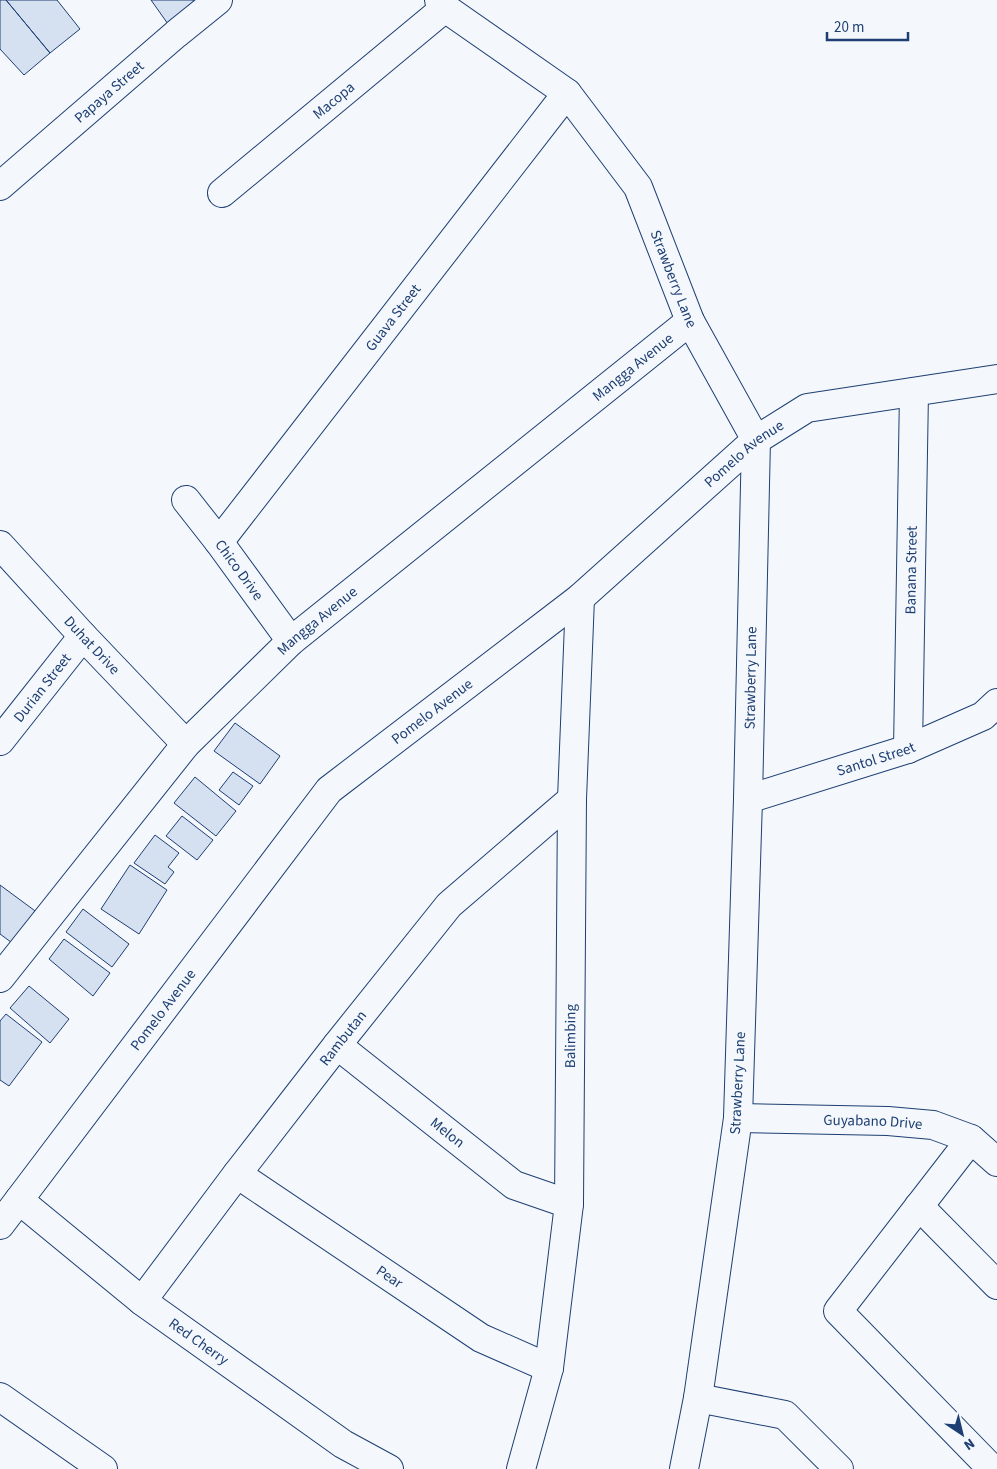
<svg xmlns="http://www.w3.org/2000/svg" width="997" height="1469" font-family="'Source Sans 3',sans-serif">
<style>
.building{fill:#d5e0f0;stroke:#1d3f73}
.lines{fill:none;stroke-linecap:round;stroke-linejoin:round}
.minor-casing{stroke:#1d3f73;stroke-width:30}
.minor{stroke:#f4f7fb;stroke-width:28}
.labels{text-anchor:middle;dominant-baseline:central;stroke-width:4;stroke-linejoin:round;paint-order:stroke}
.street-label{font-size:15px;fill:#1d3f73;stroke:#f4f7fb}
</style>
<rect width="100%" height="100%" fill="#f4f7fb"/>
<path class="building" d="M0 0H6L50 53 24 75 0 49Z
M6 0H57L80 29 50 53Z
M151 0H193L194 2 168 24Z
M235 723 280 756 260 784 214 751Z
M233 772 253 786 239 805 219 790Z
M195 777 236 811 216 836 174 803Z
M182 816 213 840 197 860 166 836Z
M155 835 179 853 168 867 174 872 165 884 134 863Z
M130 865 167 890 139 934 101 909Z
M0 885 42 916 19 948 0 934Z
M83 909 129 944 112 967 66 932Z
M64 939 110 973 93 996 49 959Z
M29 986 69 1019 50 1043 10 1008Z
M6 1014 42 1042 9 1086 0 1080V1021Z"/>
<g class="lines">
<g class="minor-casing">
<g id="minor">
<path id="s1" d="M439 0 445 8 567 93 638 187 690 321 756 440 748 799 738 1118 698 1398 684 1469"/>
<path id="s2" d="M0 186 176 34 218 0"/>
<path id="s3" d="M222 193 445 8"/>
<path id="s4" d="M186 500 219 542 291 641"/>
<path id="s5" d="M219 542 567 93"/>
<path id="s6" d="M0 545 83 636 186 744"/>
<path id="s7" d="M0 741 83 636"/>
<path id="s8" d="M908 749 914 392"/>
<path id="s9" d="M748 799 908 749 983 716 997 703"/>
<path id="s10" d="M0 978 186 744 291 641 690 321"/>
<path id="s11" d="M337 1045 514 1185 569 1204"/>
<path id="s12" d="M738 1118 888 1121 933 1125 971 1139 997 1162"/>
<path d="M971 1139 838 1311 992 1469"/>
<path id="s13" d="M237 1174 481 1338 549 1368"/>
<path id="s14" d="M19 1200 142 1301 343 1444 389 1469"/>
<path d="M919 1206 997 1285"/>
<path id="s15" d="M0 1225 329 790 580 598 756 440 807 408 997 379"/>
<path id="s16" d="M142 1301 237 1174 337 1045 449 905 572 799"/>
<path d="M0 1397 103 1469"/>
<path d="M698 1398 785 1415 839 1469"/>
<path id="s17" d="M521 1469 549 1368 569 1204 572 799 580 598"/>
</g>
</g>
<use href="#minor" class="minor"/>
</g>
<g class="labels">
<g class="street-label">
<text stroke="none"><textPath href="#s2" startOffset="144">Papaya Street</textPath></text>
<text stroke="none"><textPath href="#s3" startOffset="145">Macopa</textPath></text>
<text stroke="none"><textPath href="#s1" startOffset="375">Strawberry Lane</textPath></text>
<text stroke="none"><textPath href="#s5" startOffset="284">Guava Street</textPath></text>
<text stroke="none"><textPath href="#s10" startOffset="884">Mangga Avenue</textPath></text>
<text stroke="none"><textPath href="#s15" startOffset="1080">Pomelo Avenue</textPath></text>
<text stroke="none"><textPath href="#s4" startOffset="88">Chico Drive</textPath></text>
<text stroke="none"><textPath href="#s8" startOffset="179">Banana Street</textPath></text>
<text stroke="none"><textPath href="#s10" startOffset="479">Mangga Avenue</textPath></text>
<text stroke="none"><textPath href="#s6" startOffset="136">Duhat Drive</textPath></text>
<text transform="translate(751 678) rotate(-89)">Strawberry Lane</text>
<text stroke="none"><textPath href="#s7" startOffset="68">Durian Street</textPath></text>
<text stroke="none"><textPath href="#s15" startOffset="675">Pomelo Avenue</textPath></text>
<text stroke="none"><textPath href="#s9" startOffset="134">Santol Street</textPath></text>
<text stroke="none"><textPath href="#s15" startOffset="270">Pomelo Avenue</textPath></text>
<text stroke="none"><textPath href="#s17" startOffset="438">Balimbing</textPath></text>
<text stroke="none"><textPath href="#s16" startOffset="331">Rambutan</textPath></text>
<text transform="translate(738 1083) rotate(-87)">Strawberry Lane</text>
<text stroke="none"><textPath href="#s12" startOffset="135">Guyabano Drive</textPath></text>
<text stroke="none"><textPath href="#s11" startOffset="141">Melon</textPath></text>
<text stroke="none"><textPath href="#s13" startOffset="184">Pear</textPath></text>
<text stroke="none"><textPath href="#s14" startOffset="229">Red Cherry</textPath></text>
</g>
</g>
<g transform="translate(962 1434) rotate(145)" stroke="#f4f7fb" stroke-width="4" paint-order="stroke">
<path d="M0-4L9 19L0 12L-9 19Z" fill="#1d3f73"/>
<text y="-8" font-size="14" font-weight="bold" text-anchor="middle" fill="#1d3f73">N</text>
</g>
<path d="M827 32v8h81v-8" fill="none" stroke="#1d3f73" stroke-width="2.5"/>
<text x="834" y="32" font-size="15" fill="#1d3f73" stroke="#f4f7fb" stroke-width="4" paint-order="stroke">20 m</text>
</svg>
